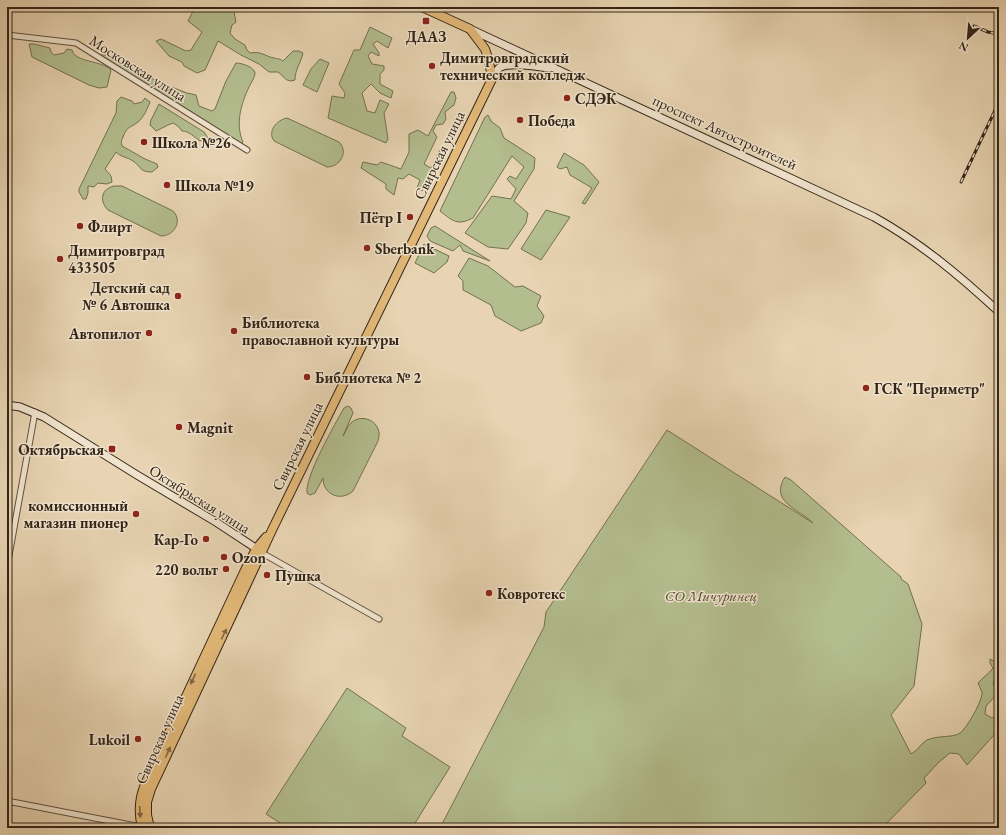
<svg xmlns="http://www.w3.org/2000/svg" width="1006" height="835" font-family="'EB Garamond',serif">
<style>
.green{fill:#b3bd8e;stroke:#737152}
.lines{fill:none;stroke-linecap:round;stroke-linejoin:round}
.minor-casing{stroke:#60513e;stroke-width:7}
.secondary-casing{stroke:#332517;stroke-width:9}
.trunk-casing{stroke:#332517;stroke-width:10}
.minor{stroke:#f0e3cd;stroke-width:5}
.secondary{stroke:#f0e3cd;stroke-width:7}
.trunk{stroke:#e4ba79;stroke-width:8}
.rail-casing{stroke:#332517;stroke-width:3}
.rail{stroke:#f0e3cd;stroke-width:1.5;stroke-dasharray:4.5;stroke-linecap:butt}
.oneway{fill:#836843}
.poi-dot{fill:#8f2418;stroke:#f0e3cd;stroke-width:1.5}
.labels{text-anchor:middle;dominant-baseline:central;stroke-width:3;stroke-linejoin:round;paint-order:stroke}
.poi-label{font-size:15px;font-weight:bold;fill:#332517;stroke:#f0e3cd;text-anchor:start}
.street-label{font-size:15px;fill:#332517;stroke:#f0e3cd}
.park-label{font-size:15px;font-style:italic;fill:#534b35;stroke:#f0e3cd}
</style>
<rect width="100%" height="100%" fill="#e8d4b2"/>
<filter id="stains"><feTurbulence type="fractalNoise" baseFrequency=".005" numOctaves="4"/><feColorMatrix values="0 0 0 0 .2 0 0 0 0 .09 0 0 0 0 .02 0 0 0 .5 -.17"/></filter>
<radialGradient id="worn" r=".72"><stop offset=".6" stop-color="#630" stop-opacity="0"/><stop offset="1" stop-color="#630" stop-opacity=".3"/></radialGradient>
<path class="green" d="M195 7H233L236 22 232 25 230 33 235 39 245 45 247 50 250 53C262 51 264 56 274 58 278 59 279 58 283 61L293 51H299L303 53C301 63 295 69 295 80L291 81 287 80 278 72H269L259 64 241 55 218 41 205 70 197 73 184 66 182 62 169 56 156 41 161 39 186 51 191 50 202 32 188 21Z
M370 27 392 38 388 48 377 41 373 44 379 53V56L371 52 368 56 372 64 384 66V70L380 74V84L393 91 391 98 380 93 371 84 362 93 367 111 375 113 380 100 389 104 384 113 388 139 386 143 328 118 332 96 344 98 345 93 339 84 354 50H360Z
M29 44H34L50 48 51 52 54 55 64 53 67 49 72 50C75 63 102 60 111 70L107 87 99 88 89 85 32 57Z
M100 55H106L161 83 187 93 196 95 199 106 212 111 215 109 226 81 236 63C242 63 254 67 255 73 255 77 251 83 249 87 241 104 235 124 243 142L241 144 236 141Z
M320 59 329 63 317 92 303 85 311 69Z
M451 92H454L456 98 454 105 445 112 446 119 443 124 436 125 433 131 437 137 424 164 431 168 440 150 442 152 422 191 417 188 420 180 409 174 403 179 398 178 394 195 386 189V184L361 168 363 162 377 165 381 162 401 169 409 152V134L418 130 428 136Z
M121 97 132 101 134 104 142 102 145 98 150 102C147 109 144 117 138 122 130 128 127 126 123 137 121 141 121 142 122 146L145 159 157 164 158 167 152 172C139 172 142 167 133 161 127 157 121 157 116 152L105 169 111 176 112 182 107 184 98 183 94 187 88 186V193L86 199H83L79 192V189L116 113 117 101Z
M159 104 204 132 208 138 200 141C194 137 189 131 182 131L178 126 173 123 168 125 156 131 150 125 151 120Z
M488 115 491 121 500 128 504 138 535 158 534 169 514 201 528 213 526 223 508 249 488 247 465 233 492 196 511 199 516 189 507 179 510 176 516 179 524 167 512 156 473 218C457 226 453 221 440 211L485 117Z
M287 118 339 142C349 152 340 167 327 167L274 141C267 131 277 120 287 118Z
M564 153 584 165 599 182 585 204 582 203 592 188 570 175 567 167 560 169 557 167Z
M114 186H122L173 211C183 221 174 236 161 236L108 210C99 201 101 189 114 186Z
M546 210 570 217 541 260 521 249Z
M435 226 490 261 463 251 460 245 453 251 430 241 427 236 431 228Z
M424 244 449 256 447 262 434 273 415 263Z
M469 258 488 266 515 287 523 286 541 296 537 306 544 316 541 323 521 331 495 316 491 305 463 290V281L458 276Z
M348 406 351 408 353 413 343 436C346 432 347 426 351 423 359 415 374 418 378 429 380 433 379 437 378 441L353 491C341 502 323 495 323 478L315 493 310 495 307 493C305 476 335 424 344 408Z
M667 430 813 523C799 509 769 502 785 477L791 480 901 577V579L908 584 922 624 914 686 891 715 911 754C918 751 921 743 927 740 938 735 954 738 960 733 967 728 983 700 982 692 981 689 979 686 978 683 983 677 989 674 993 668L990 663V659L999 664C999 671 995 677 993 684L999 692 986 706 985 714 992 718 997 715 999 712V745L994 735 967 765 959 754 950 753 939 762 924 778 926 783 882 828H440L544 627 546 612Z
M347 688 406 728 402 736 450 767 412 828H288L266 814Z"/>
<g class="lines">
<g class="minor-casing">
<path id="minor" d="M7 35 76 43 247 150
M262 553 379 619
M7 567 35 412
M7 801 141 827"/>
</g>
<g class="secondary-casing">
<path id="secondary" d="M470 29 874 217C921 243 960 276 999 312
M492 79C494 76 496 71 499 68 509 61 537 67 549 68
M7 405 20 407 44 417 137 475 216 522 260 551"/>
</g>
<g class="trunk-casing">
<path id="trunk" d="M142 828C138 812 139 797 146 782L246 568 256 549 266 537
M150 828 147 815V802L151 789 273 528 492 79 489 61 485 49 470 29 422 7"/>
</g>
<use href="#minor" class="minor"/>
<use href="#secondary" class="secondary"/>
<use href="#trunk" class="trunk"/>
<g class="rail-casing">
<path id="rail" d="M974 26 988 32 999 34
M961 182 999 102"/>
</g>
<use href="#rail" class="rail"/>
</g>
<defs><path id="oneway-solid" d="M-6-.8H1V-3.2L6.5 0L1 3.2V.8H-6Z"/></defs>
<g class="oneway">
<use href="#oneway-solid" transform="translate(224 634) rotate(-64)"/>
<use href="#oneway-solid" transform="translate(193 679) rotate(115)"/>
<use href="#oneway-solid" transform="translate(168 752) rotate(-66)"/>
<use href="#oneway-solid" transform="translate(140 812) rotate(86)"/>
</g>
<g class="poi-dot">
<rect x="422" y="17" width="8" height="8" rx="2"/>
<circle cx="432" cy="66" r="4"/>
<circle cx="567" cy="98" r="4"/>
<circle cx="520" cy="120" r="4"/>
<circle cx="144" cy="142" r="4"/>
<circle cx="167" cy="185" r="4"/>
<circle cx="410" cy="217" r="4"/>
<circle cx="80" cy="226" r="4"/>
<circle cx="367" cy="248" r="4"/>
<circle cx="60" cy="259" r="4"/>
<circle cx="178" cy="296" r="4"/>
<circle cx="234" cy="331" r="4"/>
<circle cx="149" cy="333" r="4"/>
<circle cx="307" cy="377" r="4"/>
<circle cx="866" cy="388" r="4"/>
<circle cx="179" cy="427" r="4"/>
<rect x="108" y="445" width="8" height="8" rx="2"/>
<circle cx="136" cy="514" r="4"/>
<circle cx="206" cy="539" r="4"/>
<circle cx="224" cy="557" r="4"/>
<circle cx="226" cy="569" r="4"/>
<circle cx="267" cy="575" r="4"/>
<circle cx="489" cy="593" r="4"/>
<circle cx="138" cy="739" r="4"/>
</g>
<g class="labels">
<g class="poi-label">
<text x="426" y="36" text-anchor="middle">ДААЗ</text>
<text x="440" y="57">Димитровградский<tspan x="440" dy="17">технический колледж</tspan></text>
<text x="575" y="98">СДЭК</text>
<text x="528" y="120">Победа</text>
<text x="152" y="142">Школа №26</text>
<text x="175" y="185">Школа №19</text>
<text x="402" y="217" text-anchor="end">Пётр I</text>
<text x="88" y="226">Флирт</text>
<text x="375" y="248">Sberbank</text>
<text x="68" y="250">Димитровград<tspan x="68" dy="17">433505</tspan></text>
<text x="170" y="287" text-anchor="end">Детский сад<tspan x="170" dy="17">№ 6 Автошка</tspan></text>
<text x="242" y="322">Библиотека<tspan x="242" dy="17">православной культуры</tspan></text>
<text x="141" y="333" text-anchor="end">Автопилот</text>
<text x="315" y="377">Библиотека № 2</text>
<text x="874" y="388">ГСК "Периметр"</text>
<text x="187" y="427">Magnit</text>
<text x="104" y="449" text-anchor="end">Октябрьская</text>
<text x="128" y="505" text-anchor="end">комиссионный<tspan x="128" dy="17">магазин пионер</tspan></text>
<text x="198" y="539" text-anchor="end">Кар-Го</text>
<text x="232" y="557">Ozon</text>
<text x="218" y="569" text-anchor="end">220 вольт</text>
<text x="275" y="575">Пушка</text>
<text x="497" y="593">Ковротекс</text>
<text x="130" y="739" text-anchor="end">Lukoil</text>
</g>
<g class="street-label">
<text transform="translate(138 68) rotate(32)">Московская улица</text>
<text transform="translate(725 132) rotate(25)">проспект Автостроителей</text>
<text transform="translate(439 155) rotate(-64)">Свирская улица</text>
<text transform="translate(297 446) rotate(-64)">Свирская улица</text>
<text transform="translate(200 499) rotate(32)">Октябрьская улица</text>
<text transform="translate(159 739) rotate(-66)">Свирская улица</text>
</g>
<g class="park-label">
<text x="711" y="595">СО Мичуринец</text>
</g>
</g>
<rect width="1006" height="835" fill="none" stroke="#e8d4b2" stroke-width="24"/>
<rect x="8" y="8" width="990" height="819" fill="none" stroke="#332517" stroke-width="2"/>
<rect x="12" y="12" width="982" height="811" fill="none" stroke="#332517"/>
<g transform="translate(968 38) rotate(206)" stroke="#f0e3cd" stroke-width="3" paint-order="stroke">
<path d="M0-3L7 15L0 10L-7 15Z" fill="#332517"/>
<text y="-6" font-size="11" font-weight="bold" text-anchor="middle" fill="#332517">N</text>
</g>
<rect width="100%" height="100%" filter="url(#stains)"/>
<rect width="100%" height="100%" fill="url(#worn)"/>
</svg>
